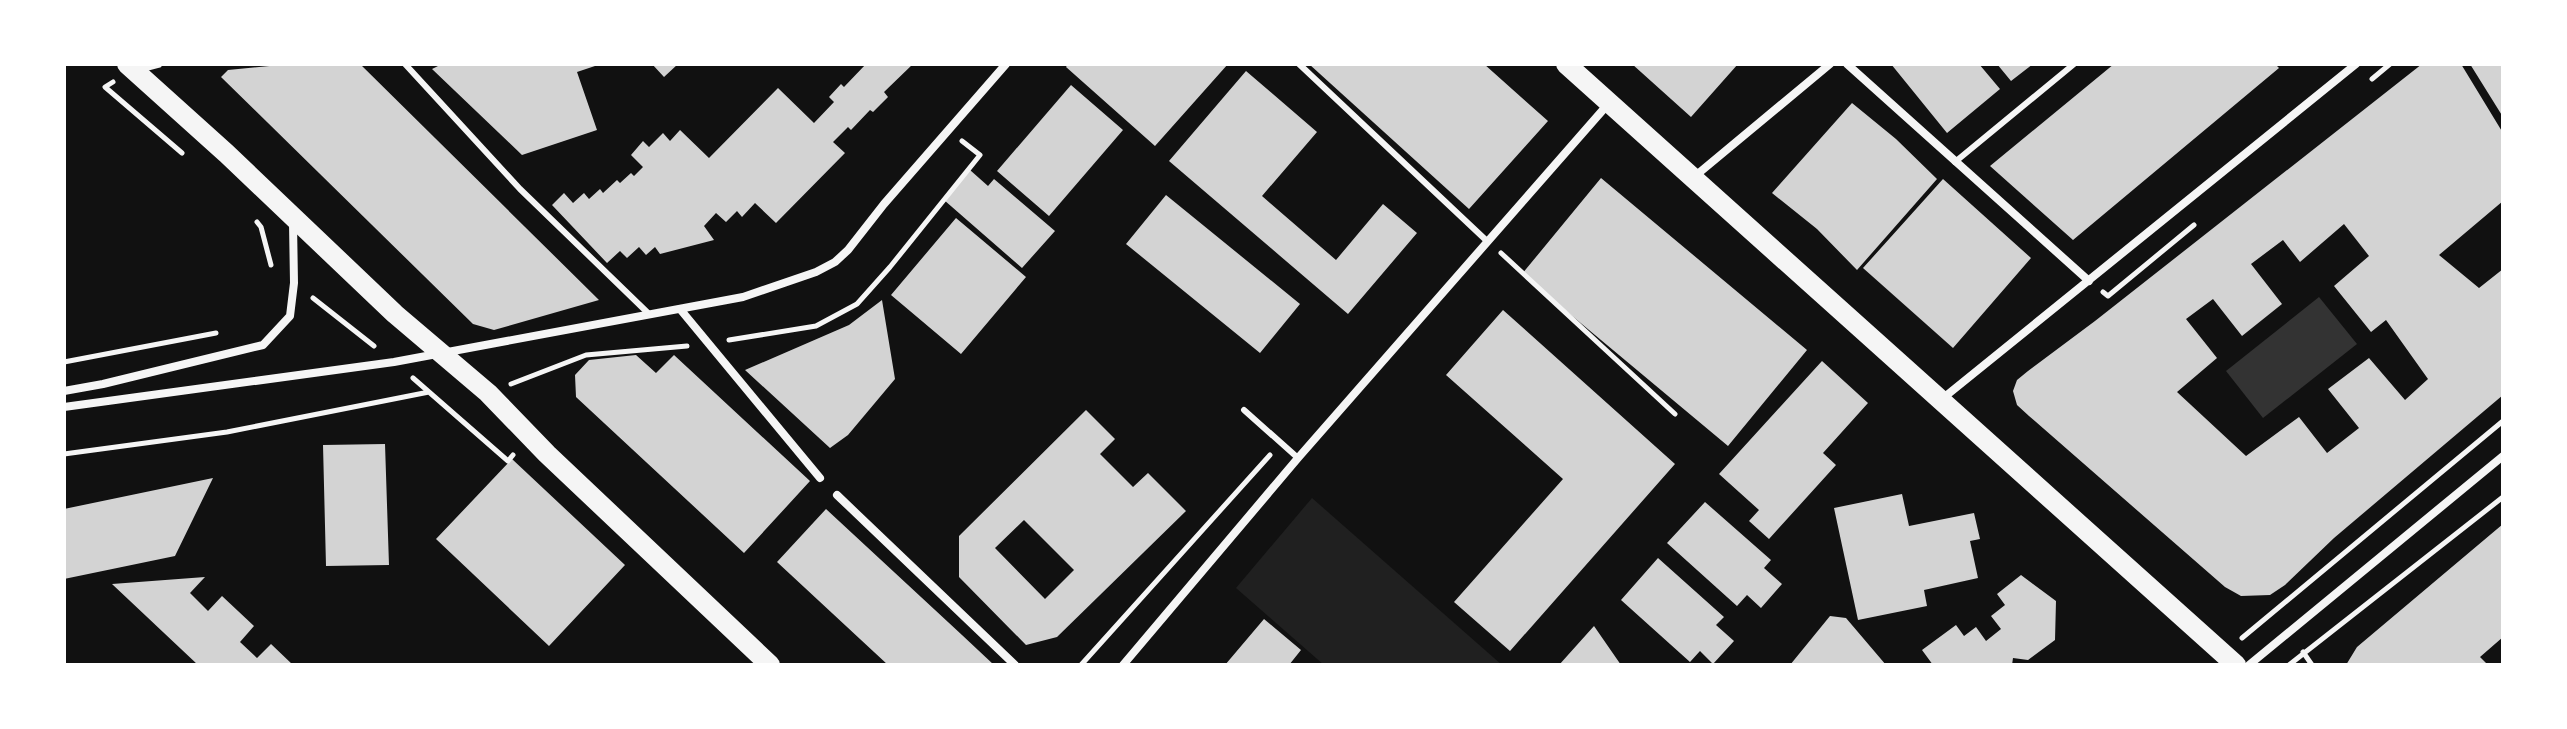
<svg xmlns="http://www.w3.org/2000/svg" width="2567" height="729" font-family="'Nunito Sans',sans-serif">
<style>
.green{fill:#202020}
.water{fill:#333}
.building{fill:#d3d3d3;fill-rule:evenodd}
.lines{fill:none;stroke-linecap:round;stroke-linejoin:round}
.path{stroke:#f5f5f5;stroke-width:5}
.service{stroke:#f5f5f5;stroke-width:6}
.minor{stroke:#f5f5f5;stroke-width:8}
.primary{stroke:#f5f5f5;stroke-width:20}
</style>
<rect width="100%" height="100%" fill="#111"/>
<path class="green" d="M1312 498 1502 665H1324L1236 588Z"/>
<path class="water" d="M2319 297 2357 344 2263 418 2226 371Z"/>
<path class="building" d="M290 64H360L599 300 494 330 473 324 221 77 228 70Z
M442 64H601L577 72 597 130 522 155 432 69Z
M652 64H678L664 77Z
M866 64H913L884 92 888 97 873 112 870 110 851 130 848 127 833 142 845 153 776 223 755 203 742 217 737 211 726 222 716 213 704 226 714 240 660 254 655 247 646 255 639 247 627 258 620 251 607 263 552 205 564 193 573 203 584 193 589 199 600 189 603 193 617 180 620 183 631 173 634 176 643 167 631 155 643 141 649 147 663 133 670 141 680 130 709 158 778 88 814 123 834 102 829 97 841 84 844 87Z
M1068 64H1228L1155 146 1066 67Z
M1309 64H1484L1548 121 1469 209Z
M1632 64H1738L1691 117Z
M1891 64H1979L2000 89 1947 133Z
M1997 64H2033L2011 81Z
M2114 64H2275L2279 68 2073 240 1990 166Z
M2422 64H2461L2503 133V201L2439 255 2479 288 2503 269V395L2334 538 2285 585 2270 595 2241 596 2225 587 2029 416 2017 405 2013 391 2017 380 2028 371 2095 321ZM2344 224 2369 256 2334 286 2371 332 2386 320 2428 379 2405 400 2369 358 2328 389 2359 428 2327 453 2299 417 2246 456 2177 392 2217 358 2186 319 2213 299 2242 336 2282 304 2251 264 2283 240 2300 262Z
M2470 64H2503V117Z
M1246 71 1317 132 1262 196 1336 260 1383 204 1417 233 1348 314 1169 161Z
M1071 85 1123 130 1049 216 997 171Z
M1852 103 1896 139 1937 179 1857 270 1817 229 1772 193Z
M970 170 988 186 994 179 1055 231 1022 268 944 200Z
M1601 178 1807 350 1728 446 1522 274Z
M1943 179 2031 258 1953 348 1863 268Z
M1166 195 1300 304 1260 353 1126 244Z
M956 218 1026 277 961 354 891 295Z
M882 300 895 379 848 435 830 448 745 370 849 325Z
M1503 310 1675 464 1510 651 1454 602 1563 479 1446 375Z
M636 355 656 373 674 355 810 481 744 553 576 397 575 375 589 360Z
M1822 361 1868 403 1823 453 1836 465 1769 539 1749 521 1759 510 1719 474Z
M1086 410 1115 439 1100 454 1133 487 1148 473 1186 511 1057 637 1026 645 959 577V536ZM1024 520 1074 570 1045 599 995 548Z
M385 444 389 565 326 566 323 445Z
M512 459 625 565 549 646 436 539Z
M213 478 175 556 64 579V509Z
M1902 494 1909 526 1974 513 1980 539 1970 541 1978 578 1924 590 1927 606 1858 620 1834 508Z
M1705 502 1771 560 1764 568 1782 584 1761 608 1747 595 1737 606 1667 543Z
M826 509 962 635 994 665H888L777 562Z
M2503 524V637L2480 657 2488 665H2346L2357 647Z
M1658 558 1724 617 1716 625 1734 641 1713 664 1700 651 1690 662 1621 600Z
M2021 575 2056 601 2055 640 2028 660 2013 658 2012 665H1933L1922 650 1956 625 1964 636 1976 627 1986 641 2001 629 1991 616 2005 605 1997 594Z
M205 577 190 593 208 611 222 596 254 626 240 642 257 658 271 644 293 665H198L112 584Z
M1830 616 1846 618 1886 665H1790Z
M1264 619 1301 650 1289 665H1225Z
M1594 626 1621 665H1559Z"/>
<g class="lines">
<path class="path" d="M2372 79 2390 64
M113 82 105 87 182 153
M257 222 261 227 271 265
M1501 253 1675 414
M2103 292 2108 296 2194 225
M313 298 374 346
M729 340 816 326 857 304 890 267 980 155 962 141
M64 362 216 333
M413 378 508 461 513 455
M511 384 586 355 687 346
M64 454 227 432 429 392
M2242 638 2503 421
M2303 652 2312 665
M1081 665 1270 455
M2289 665 2503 497"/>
<path class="service" d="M405 64 520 189 649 314
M1299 64 1488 242
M1955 162 2074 64
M1244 410 1298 458"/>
<path class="minor" d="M1847 64 2089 281
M139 69 158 64
M1694 177 1830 64
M680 309 820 478
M64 391 103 384 263 345 290 316 294 283 293 223
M1942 399 2356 64
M64 407 394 362 743 297 816 272 835 262 848 250 884 204 1006 64
M837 495 1015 665
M1123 665 1298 458 1609 103
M2249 665 2503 456"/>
<path class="primary" d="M127 64 227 154 395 314 488 393 547 454 770 665
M1566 64 2236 665"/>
</g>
<rect width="2567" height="729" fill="none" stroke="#ffffff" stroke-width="132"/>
</svg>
